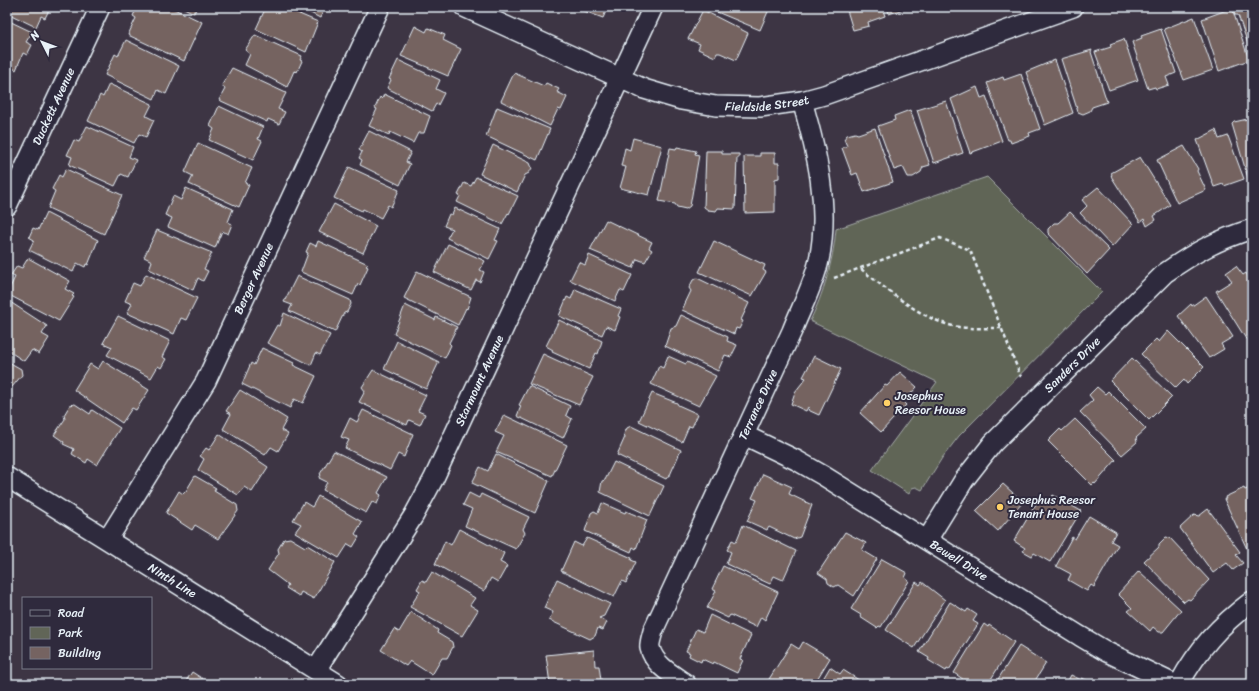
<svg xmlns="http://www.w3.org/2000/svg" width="1259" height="691" font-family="Sriracha,sans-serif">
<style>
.green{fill:#616557;stroke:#a4aba8}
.building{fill:#756361;stroke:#e8f1f8}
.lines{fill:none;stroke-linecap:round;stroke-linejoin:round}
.street-casing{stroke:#e8f1f8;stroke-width:22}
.path{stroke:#e8f1f8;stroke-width:2.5;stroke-dasharray:4 3;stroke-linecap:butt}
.street{stroke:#2f2a3d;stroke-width:19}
.poi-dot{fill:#ffd166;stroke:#2f2a3d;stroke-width:1.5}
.labels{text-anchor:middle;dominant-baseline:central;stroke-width:4;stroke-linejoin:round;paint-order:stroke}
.street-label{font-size:12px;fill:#e8f1f8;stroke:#2f2a3d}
.poi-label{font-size:12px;fill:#e8f1f8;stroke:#2f2a3d;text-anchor:start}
</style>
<rect width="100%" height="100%" fill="#3d3544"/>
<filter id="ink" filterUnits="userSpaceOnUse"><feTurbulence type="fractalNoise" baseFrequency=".025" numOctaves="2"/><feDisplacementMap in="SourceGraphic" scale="8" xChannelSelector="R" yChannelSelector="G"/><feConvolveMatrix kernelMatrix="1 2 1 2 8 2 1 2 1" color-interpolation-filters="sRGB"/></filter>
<g filter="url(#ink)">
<path class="green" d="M987 177 1102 292 959 436 942 458 922 490 916 487 912 488 909 494 872 470 937 382 810 321C824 292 833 262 836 229Z"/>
<path class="building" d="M7 7H47L50 8 45 18 41 16 36 27 7 13Z
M137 7H170L202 22 184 61 128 35 136 18 133 16Z
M182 7H197L194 13Z
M266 7H283L318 22 306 52 256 29Z
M299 7H325L320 18Z
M582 7H608L603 18 584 11 585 8Z
M705 7H770L760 30Z
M846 7H882L885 16 868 22 869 26 853 30Z
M887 7H909L889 14Z
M1238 7H1252V49L1250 50 1238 15H1235L1233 9Z
M1232 8 1249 60 1219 71 1202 19Z
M703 10 748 33 736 60 720 53H717L715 57 698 49 700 44 688 39Z
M1194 17 1213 70 1184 80 1164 29Z
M7 20 32 32 26 42 32 45 27 55 23 53 16 70 7 65Z
M415 26 426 32 428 28 445 35 443 40 461 49 448 76 401 56Z
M1161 29 1176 73 1166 77 1169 85 1156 89 1155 87 1148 89 1132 42 1142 38 1141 36Z
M255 35 302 56 300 60 302 61 297 72 294 71 287 87 245 65 250 54 245 50Z
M1124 39 1138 80 1109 90 1095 52 1111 47 1110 44Z
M126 40 179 66 166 94 158 90 154 99 105 75 115 54 118 56Z
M1092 50 1091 52 1107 102 1092 107 1090 111 1083 114 1078 112 1061 59Z
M398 60 440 80 436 89 444 93 438 105 436 104 432 111 387 88 391 80 389 79Z
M1055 60 1073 113 1045 125 1026 72Z
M232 68 286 93 278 109 285 112 279 124 268 119 267 122 219 100 225 89 222 85Z
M7 72 13 75 7 89Z
M514 73 544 86 546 83 559 89 557 92 567 97 561 110 558 109 550 126 501 101Z
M1021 74 1040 129 1029 133 1030 136 1011 143 1010 140H1008L987 83 1003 77 1004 80Z
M109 84 152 104 146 116 154 120 146 137 139 134 134 143 88 121 100 95 103 97Z
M977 87 981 98 986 96 1002 141 970 153 951 99Z
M7 92 12 94 7 104Z
M384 94 430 116 424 133H418L413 143 390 132 389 135 369 126 377 109 375 108 380 97 382 99Z
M946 101 963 153 934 163 917 110Z
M219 106 263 127 258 139 262 141 253 160 209 140 214 129 210 126Z
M497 107 550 129 537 160 486 136Z
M910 110 930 165 923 167 921 172 913 177H908L903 167 894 170 878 126 895 120 894 116Z
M1252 118V176L1248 178 1232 124 1234 122Z
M87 126 133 147 129 157 136 160 128 177 121 174 115 186 69 165 72 157 67 155 74 140 79 142Z
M875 128 893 182 864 192 857 173 852 175 842 148 847 146 844 139 847 135 855 133 858 134Z
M1216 130 1219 139 1228 136 1244 179 1224 186 1223 184 1214 187 1197 140Z
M369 131 411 152 406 162 410 164 400 185 360 165 362 160 359 158 362 152 359 150Z
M633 138 662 146 649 195 620 188 626 167 621 166 625 148 630 150Z
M198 143 252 168 245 183 249 185 239 207 189 184 193 176 185 172Z
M493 145 530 163 532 168 529 173 525 175 517 192 480 174Z
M1184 146 1198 169 1197 171 1206 190 1177 203 1157 160Z
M677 147 696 151 695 154 699 155 690 206 686 209 677 207 675 204 659 201 670 148 676 149Z
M706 151H722V154H739V158H737L735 209 718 208 716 211 708 210 704 207Z
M760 153H775V163H779V178L775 179V212L745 213 744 156H760Z
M1140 157 1170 205 1154 216 1156 220 1147 226 1144 219 1140 222 1111 176 1112 175 1111 173Z
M349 167 399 190 391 207 388 205 381 218 363 209 362 211 334 198Z
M66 169 122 195 104 234 48 208 55 191 52 189 59 175 62 177Z
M476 177 518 196 509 214 508 213 502 224 457 202 460 196 458 195 464 183 471 186Z
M1098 187 1133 224 1112 247 1080 213 1087 206 1082 200Z
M186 188 233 209 228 222 232 224 228 234 222 231 215 248 168 227 172 218 165 215 173 196 181 200Z
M334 204 376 226 363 253 319 232Z
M455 208 500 229 495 240 498 241 489 259 447 238 452 229 444 226 449 214 452 215Z
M1070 212 1109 250 1087 274 1048 233V229L1054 223H1058Z
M46 213 98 240 88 265 86 264 85 267 77 263 73 272 29 250 34 240 29 237 33 228 38 230Z
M606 220 652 242 649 248 652 250 645 262 637 259 633 268 590 250Z
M157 230 212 253 204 269 208 271 203 281 198 278 193 290 149 269 152 261 144 257Z
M318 241 368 264 366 266 368 267 360 285 358 284 353 295 301 272 308 253 306 252 310 243 316 246Z
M714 241 765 265 763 270 766 272 752 296 699 272Z
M448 244 485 261 480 270 484 272 480 282 476 280 471 290 434 272Z
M589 255 632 275 624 292 620 290 615 301 570 280 579 262 585 265Z
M28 258 70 281 65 289 74 294 72 296 74 297 59 321 7 294 15 277 11 275 17 266 22 268Z
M1236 266 1243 275 1246 273 1252 283V335L1246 339 1216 291 1232 281 1226 273Z
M417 271 471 297 467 309 466 308 458 325 404 298Z
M146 274 197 298 186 320 181 318 174 334 127 313 132 304 125 301 133 283 140 286Z
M297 276 350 300 351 304 347 312 344 313 335 332 289 311 292 305 284 302Z
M697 278 749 303 741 320 743 321 739 329 736 328 734 334 682 310 691 291 689 288 693 280Z
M575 289 621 309 618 316 620 317 615 330 606 326 602 335 559 316 567 297 571 299Z
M1206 296 1233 337 1221 344 1224 349 1209 358 1178 316 1191 304 1192 306Z
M7 300 47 326 42 334 49 338 39 354 32 350 24 361 7 350Z
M405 305 435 320 436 317 457 327 449 343 451 345 445 358 394 334Z
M284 313 330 335 320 355 316 353 311 365 267 343 277 325 280 326Z
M681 315 728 337 727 341 737 345 731 357 725 355 718 371 665 346 671 328 676 326Z
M118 316 170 341 162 357 166 359 161 368 158 366 151 378 107 355 112 347 103 343Z
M559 320 602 341 598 354 596 353 589 369 552 352 553 350 546 346Z
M1168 331 1204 367 1187 384 1184 380 1176 388 1141 354 1156 339 1159 342Z
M397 341 439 362 426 389 384 369Z
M262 348 294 363 293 365 316 376 303 403 294 399 290 408 242 384 251 363 254 365Z
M543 354 593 377 579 405 529 384Z
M668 356 686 364 687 362 716 376 699 406 651 384 659 366 663 368Z
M814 356 841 369 819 415 808 410 810 408 808 407 806 411 791 404 795 392 806 378 803 377Z
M1132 358 1172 397 1149 420 1110 381Z
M7 361 21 369 22 375 7 393Z
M103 361 149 390 136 410 132 408 122 423 74 390 90 364 98 369Z
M373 370 426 395 418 411 425 414 420 425 409 420 407 425 359 402 365 391 362 387Z
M900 372 917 387 903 402 906 405 881 432 860 413 885 385 887 386Z
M529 386 570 406 566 415 572 419 563 438 517 416 521 406 519 405Z
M1097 387 1105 394 1108 391 1146 429 1136 438 1137 442 1122 455 1080 412 1093 400 1089 395Z
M240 390 287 419 281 430 288 434 278 451 271 447 265 455 223 429 231 414 226 411Z
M652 393 677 403 678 405 698 414 692 427 689 426 682 442 639 421Z
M75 404 90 414 92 410 120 428 97 465 88 459 86 463 72 454 74 449 63 444 64 442 54 435 65 419 64 415 70 405Z
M363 410 413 434 404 457 398 454 390 470 345 448 349 440 341 437 350 418 357 422Z
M504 415 567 445 552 476 496 452 504 436 495 432Z
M1075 419 1116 460 1095 484 1094 483 1092 485 1048 441 1060 429 1062 431Z
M631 426 681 450 670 475H669L666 479 617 455 625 437 624 434 627 428Z
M219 434 268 467 252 492 244 487 238 495 198 470 204 459 200 456 206 448 209 450Z
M334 451 387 477 378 493 381 495 377 504 372 502 366 513 323 490 327 482 319 478 321 475 320 474Z
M496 454 549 481 535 513 472 483 480 467 488 471Z
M614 462 664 486 650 516 600 492 602 481 605 480Z
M763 474 792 487 789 494 812 505 800 537 794 539 769 527 767 530 747 521 757 500 752 498Z
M195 476 216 488 214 491 237 505 238 511 218 539 195 525 192 530 166 513 179 491 183 494 186 491Z
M1003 484 1023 502 998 531 976 511Z
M1252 487V549L1251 547 1247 549 1224 499H1226L1225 497 1244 488 1245 490Z
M469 493 479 498 481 494 529 517 523 529 525 533 516 549 465 526 472 509 463 505Z
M1053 495 1081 511 1050 562 1034 553 1032 556 1023 551 1025 548 1014 541 1040 497 1048 502Z
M318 496 362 522 355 534 359 537 353 547 348 544 339 558 295 532 301 524 293 520 304 502 312 507Z
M602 503 625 513 626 511 647 520 636 549 633 547 631 552 585 531 591 513 594 511 598 513Z
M1208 509 1240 552 1236 555 1243 563 1233 570 1227 563 1213 573 1180 528 1194 515 1199 516Z
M1089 516 1116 532 1111 541 1118 545 1094 587 1091 585 1087 591 1068 580 1071 574 1056 566 1072 537 1075 539Z
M743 525 796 551 783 580 774 576 770 584 726 564 731 552 727 550 732 540 736 542Z
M459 529 504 553 500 562 507 566 498 582 491 578 484 591 435 564 445 541 451 545Z
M845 532 866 543 862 550 877 559 854 596 838 585 834 587 828 583 827 579 818 573Z
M1166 537 1170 538 1209 580 1190 600 1188 599 1184 602 1144 561 1159 547V544Z
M290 538 305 547 307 545 335 562 314 599 301 592 299 596 286 588 288 585 268 570 279 553 278 549 284 539Z
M587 538 632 558 631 560 636 562 626 583 622 581 614 597 561 571 574 542 582 546Z
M882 559 907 573 905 578 909 581 881 627 879 626 877 628 860 617 861 615 851 609Z
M723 566 778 592 765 620 761 617 756 627 730 615 728 618 707 608 716 591 712 589Z
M1139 571 1181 610 1163 632H1159L1153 627 1150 631 1128 611 1132 608 1118 594Z
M432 572 475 598 470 605 478 610 462 636 410 607 420 591 417 589 422 580 426 582Z
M557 579 610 604 604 616 599 618 607 622 603 630 598 628 595 636 590 639 549 620 553 612 544 608Z
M916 582 920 585 922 582 945 600 914 648 886 630Z
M950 602 966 612 968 609 977 615 973 621 978 624 949 670 947 669 946 671 928 660 929 658 919 652Z
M411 612 438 630 437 633 452 642 453 647 447 658H442L432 675 410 661 406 666 381 650 394 629 399 632Z
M710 615 751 635 740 659 743 660 737 673 714 662 713 664 702 659 701 662 689 656 690 653 686 651 696 629 703 632Z
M984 624 988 627 989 625 1014 642 988 684H970L954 673Z
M803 642 830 658 814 684H766L791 644 799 649Z
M1019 646 1046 663 1033 684H995Z
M594 650 595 666H599L601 680 595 681 596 684H550L546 655Z
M830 667 840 674 843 670 862 682 861 684H820Z
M192 672 206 681 204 684H184Z
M1071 675 1081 680 1082 678 1095 684H1066Z"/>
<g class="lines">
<g class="street-casing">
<g id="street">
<path id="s1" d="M464 7 644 89 681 100 716 106 760 107 802 101 824 95 1073 7"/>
<path id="s2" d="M7 206 100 7"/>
<path id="s3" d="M744 435 796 460 824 476 1080 636 1107 652 1174 684"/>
<path id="s4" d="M7 477 338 684"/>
<path id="s5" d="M108 539 206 381 380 7"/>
<path id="s6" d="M927 540 964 480 993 443 1165 273C1195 252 1217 240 1252 229"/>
<path id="s7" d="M316 670 414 515 434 478 653 7"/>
<path id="s8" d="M686 684C673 675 654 665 650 648 649 643 652 636 653 631L792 331C801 308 814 284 819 260 830 207 817 152 802 101"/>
<path d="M1179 684C1199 648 1219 626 1252 601"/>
</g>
</g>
<path class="path" d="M861 269C885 288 914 313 943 323 961 330 982 328 1001 328
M834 278 940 238 970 250 1021 377"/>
<use href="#street" class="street"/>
</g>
</g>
<g class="poi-dot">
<circle cx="887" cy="403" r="4"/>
<circle cx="1000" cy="507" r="4"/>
</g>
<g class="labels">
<g class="street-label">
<text stroke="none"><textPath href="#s1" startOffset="323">Fieldside Street</textPath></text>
<text stroke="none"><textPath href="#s2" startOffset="110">Duckett Avenue</textPath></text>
<text stroke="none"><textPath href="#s5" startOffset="299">Berger Avenue</textPath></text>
<text stroke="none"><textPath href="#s6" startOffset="229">Sanders Drive</textPath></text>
<text stroke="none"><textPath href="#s7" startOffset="333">Starmount Avenue</textPath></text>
<text stroke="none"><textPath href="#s8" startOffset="319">Terrance Drive</textPath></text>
<text stroke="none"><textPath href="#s3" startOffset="249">Bewell Drive</textPath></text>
<text stroke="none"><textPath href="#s4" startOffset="195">Ninth Line</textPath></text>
</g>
<g class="poi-label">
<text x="895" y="396">Josephus<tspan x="895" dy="14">Reesor House</tspan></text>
<text x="1008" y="500">Josephus Reesor<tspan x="1008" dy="14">Tenant House</tspan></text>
</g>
</g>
<rect width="1259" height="691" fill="none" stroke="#2f2a3d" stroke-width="24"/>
<rect x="12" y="12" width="1235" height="667" fill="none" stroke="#e8f1f8" stroke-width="1.5" filter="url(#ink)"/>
<rect x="22" y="597" width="130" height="72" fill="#2f2a3d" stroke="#797a88"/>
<rect x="30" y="610" width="20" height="6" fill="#2f2a3d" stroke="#797a88"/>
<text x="58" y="617" font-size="12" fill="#e8f1f8">Road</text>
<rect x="30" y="627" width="20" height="12" fill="#616557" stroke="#797a88"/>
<text x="58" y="637" font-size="12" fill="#e8f1f8">Park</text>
<rect x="30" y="647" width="20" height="12" fill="#756361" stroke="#797a88"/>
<text x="58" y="657" font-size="12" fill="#e8f1f8">Building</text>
<g transform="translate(42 42) rotate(312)" stroke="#2f2a3d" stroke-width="3" paint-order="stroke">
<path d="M0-3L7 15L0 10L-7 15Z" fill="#e8f1f8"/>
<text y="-6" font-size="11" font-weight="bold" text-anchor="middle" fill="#e8f1f8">N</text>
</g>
</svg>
